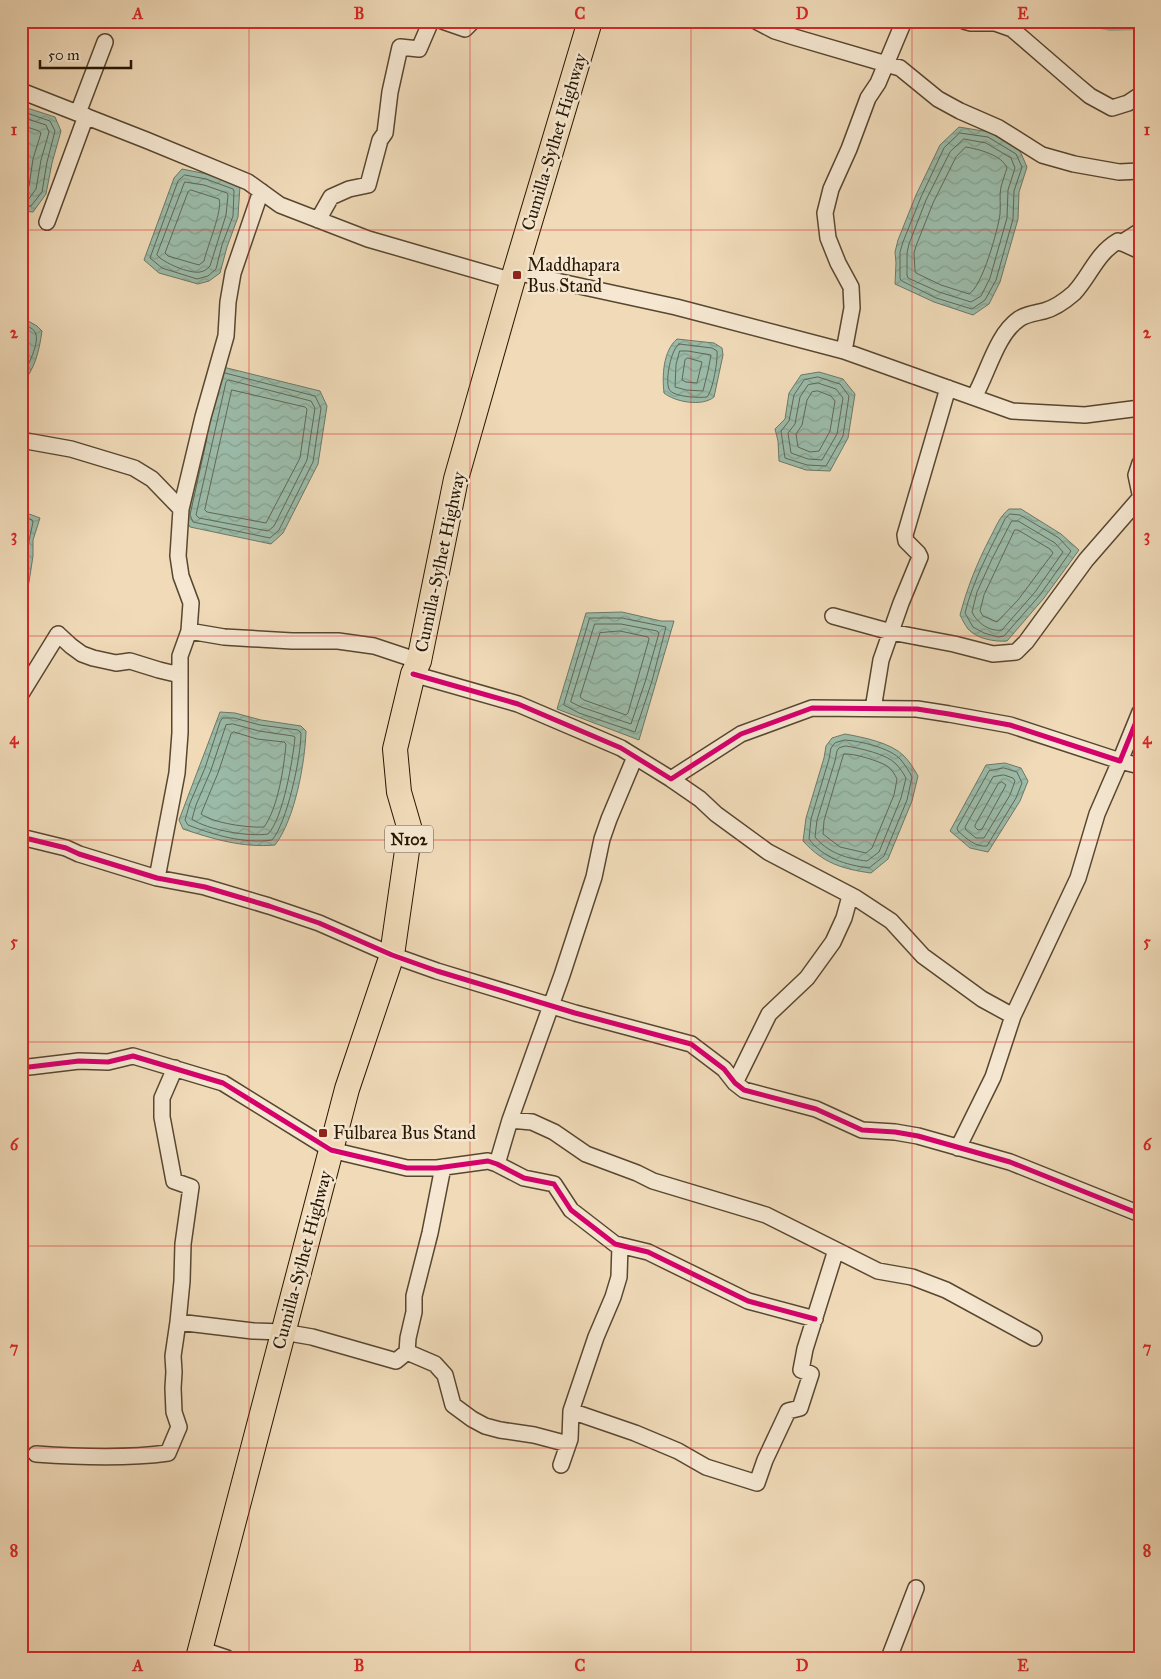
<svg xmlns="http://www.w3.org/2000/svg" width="1161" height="1679" font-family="'IM FELL Great Primer',serif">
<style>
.water{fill:url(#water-waves);stroke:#6c7966}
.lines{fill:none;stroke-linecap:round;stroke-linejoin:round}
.shore{stroke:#606856;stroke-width:1}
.canal{stroke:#9bbba9;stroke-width:12}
.minor-casing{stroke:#584730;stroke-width:18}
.trunk-casing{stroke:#261602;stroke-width:26}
.minor{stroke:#f5e7d1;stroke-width:15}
.trunk{stroke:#f0dab8;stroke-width:24}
.cycleway-casing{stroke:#f5e7d1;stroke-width:8}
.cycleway{stroke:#d6006c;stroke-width:5}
.grid{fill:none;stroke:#d62828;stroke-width:1;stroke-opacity:0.55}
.poi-dot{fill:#8f2418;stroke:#f5e7d1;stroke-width:2}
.labels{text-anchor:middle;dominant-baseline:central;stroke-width:5;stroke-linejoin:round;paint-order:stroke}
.shield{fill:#f5e7d1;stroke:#645540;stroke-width:1}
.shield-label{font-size:16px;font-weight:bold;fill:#261602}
.street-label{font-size:18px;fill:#261602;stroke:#f5e7d1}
.poi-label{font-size:18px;fill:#261602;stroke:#f5e7d1;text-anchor:start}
.neatline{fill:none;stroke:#d62828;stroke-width:2}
.grid-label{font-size:16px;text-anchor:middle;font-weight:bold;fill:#d62828}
</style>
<defs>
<pattern id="water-waves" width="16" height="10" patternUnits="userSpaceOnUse" patternTransform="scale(1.25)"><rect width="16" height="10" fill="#9bbba9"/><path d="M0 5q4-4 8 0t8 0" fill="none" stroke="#85a090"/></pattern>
</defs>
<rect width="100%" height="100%" fill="#f0dab8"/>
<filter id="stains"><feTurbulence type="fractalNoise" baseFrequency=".004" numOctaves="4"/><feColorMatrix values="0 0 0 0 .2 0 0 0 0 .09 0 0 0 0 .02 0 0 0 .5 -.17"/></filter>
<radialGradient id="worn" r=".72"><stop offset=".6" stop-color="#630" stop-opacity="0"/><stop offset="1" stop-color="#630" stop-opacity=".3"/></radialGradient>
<path class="water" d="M21 106 55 117 61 131 52 163 46 194 33 212 21 211Z
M959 127 989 132 1020 151 1027 167 1019 192 1018 219 1000 282 989 304 973 315 934 302 895 284 896 263 895 252 898 240 916 195 940 145Z
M182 169 207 174 240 186 238 217 227 247 220 273 209 281 198 284 159 273 144 260 174 178Z
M21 317 37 326 42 331C39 352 35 369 21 385Z
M677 339 714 343 722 348 723 355 714 397C702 407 675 402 664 393 662 376 663 351 677 339Z
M223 367 320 391 327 406 318 464 283 533 271 544 190 527 184 516Z
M819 372 843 379 855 394 848 438 830 471 806 470 779 461 778 441 775 429 785 419 789 393 801 375Z
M1009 509H1021L1061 534 1079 550 1044 598 1007 641C995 642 977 639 968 629 965 625 962 619 960 615 967 588 977 563 990 538 996 527 999 517 1009 509Z
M21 511 40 518 33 540V556L29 582 21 615Z
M622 612 661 621H674L639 740 557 709 586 613Z
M220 712 235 713 261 720 301 726 306 731C305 763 295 819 275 845 243 848 213 839 183 829L179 820Z
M845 734C862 737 892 743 904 756 910 762 914 769 918 776L912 801 888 859 871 873C842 869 823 863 803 841L806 818 824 758 826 746 832 738Z
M1005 763 1021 768 1028 781 1020 801 988 852 970 848 950 831 986 765Z"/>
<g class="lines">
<path class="shore" d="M21 111 50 121 55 131 47 162 42 192 31 206H21
M21 117 46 125 49 132 41 160 36 189 28 200H21
M21 125 39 131 41 133 33 159 29 186 25 192H21
M960 133 988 137 1016 154 1022 167 1014 191 1013 219 996 280 985 300 972 309 936 298 902 281 900 279V252L903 242 921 197 944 148Z
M964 139 986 143 1011 158 1015 168 1008 190 1007 218 990 278 981 296 971 302 939 292 908 278 907 275V253L909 244 926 200 950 152Z
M966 147C978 149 1002 155 1007 168 1005 174 1003 180 1001 187 999 196 1001 205 1000 214 998 230 982 287 969 294L941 285 916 273 915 271 914 253 916 246 933 203 956 157Z
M185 175 206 179 233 189 234 191 233 216 222 245 216 269 208 276 197 279 162 268 150 258 178 181Z
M185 182 204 185 227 193 228 195 226 215 210 266C207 269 205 271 200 272 190 274 163 263 157 255Z
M191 190 219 199C223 210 207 247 204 261L199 265 168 256 165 253 188 192Z
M21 323C25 325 33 328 35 332 41 341 27 369 21 377
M679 344 712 348 717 351C718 360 713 390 707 397 699 398 672 397 669 389 665 380 671 349 679 344Z
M680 351H688L711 355 708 371 703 391 686 390 675 387 676 365Z
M688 358 702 362 697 383 686 382 682 380 685 360Z
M818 377 840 384 849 396 843 436 826 466 807 465 785 458 781 431 789 421 794 395 804 380Z
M229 380 311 401 315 408 307 460 274 526 268 531 199 518 196 515 226 382Z
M818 383 836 389 843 398 837 434 822 460 808 459 791 453 788 433 795 424 800 397 808 385Z
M232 390 305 407 307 409 300 458 266 523 207 512 205 510Z
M818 391 831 396 835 401 830 431 819 451 810 452 798 447 796 434 802 425 807 400 812 392Z
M207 438 190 515 193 522 270 538 279 530 313 462 321 408 315 396 225 373
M1010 514 1020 515 1059 538 1071 551 1040 595 1004 636 998 637 984 633 973 627 965 613C973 580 990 550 1005 519Z
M21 516 32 520 33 522C27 545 26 569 21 593
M1012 521H1018L1055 543 1063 552 1035 592 1002 630C990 632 977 623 972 612L977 592 992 559Z
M1015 530H1018L1050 549 1053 553 1018 600 997 622 983 616 980 611 984 595Z
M590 618H622L666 627 652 681 635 732 579 713 564 705Z
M595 624H621L657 631 659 633 646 679 631 724 581 707 571 702Z
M620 631 648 637 649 639 628 713 626 715 584 700 580 697 600 633Z
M223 718H234L260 725 298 730 301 733C301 757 287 823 272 840 244 844 214 835 188 825L185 820 190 803 205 768 220 722Z
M233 724 259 731 293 736 295 737C293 759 283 819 268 834 249 837 207 830 192 819L196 805 211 770 226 725Z
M234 732 257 739 284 742 286 744C284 767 278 808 264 827 248 828 213 823 201 814L218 773 231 734Z
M845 740C860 741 891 748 901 760 905 765 909 771 912 777L907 800 884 856 869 868C846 865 823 858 809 839L811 819 829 759 831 748 835 743Z
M846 746C859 748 887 754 896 764 900 768 903 773 906 778L901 798 879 852 867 861C848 859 828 853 815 837L817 820 835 761 837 751 839 748Z
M844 754C854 753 879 761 887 766 892 769 895 775 897 779L894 795 872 848 866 853 840 847 823 834 824 821Z
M1004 768 1017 772 1022 783 1016 798 987 846C975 847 967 839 958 831L957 828 989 771Z
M1004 775 1013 778 1015 781 1010 795 984 838H976L966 830 965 827 993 777Z
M1002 782 1006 785 982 829 978 830 975 827V825L998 784Z"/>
<path class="canal" d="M1091 21 1110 25 1140 24"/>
<g class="minor-casing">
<path id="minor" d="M442 21 465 29 473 21
M756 21 775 31 794 37 900 68 938 99 960 111 999 128 1042 155 1074 164 1119 172 1140 171
M964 21 971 23H995L1012 29 1078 86 1090 96 1112 108 1128 103 1140 95
M21 91 146 140 248 182 280 205 368 239 513 281
M78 113 105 42
M318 220 331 197 349 189 368 185 380 140 385 133 390 92 400 47 419 49 431 21
M47 222 86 116
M1121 243 1140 231
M515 272 676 307 844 351 1012 411 1085 415 1140 408
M844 351 852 308 851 287 838 263 828 238 825 213 831 189 849 149 868 98 878 83 904 21
M974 397C988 373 996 335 1019 319 1026 314 1036 313 1044 311 1055 308 1066 300 1074 293 1090 276 1096 254 1118 241L1140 251
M21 440 71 449 134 468 152 479 181 509
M1140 463 1136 475 1140 494
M833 616 891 632 954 644 993 654 1016 652 1026 642 1086 560 1140 498
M189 631 224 637 292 641H338L374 646 419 661
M413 674 518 704 621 748 671 779 741 734 812 708 917 709 949 714 1010 725 1120 761 1140 712
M21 694 58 634 71 646 82 654 93 658 116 663 130 661 159 670 180 675
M873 709 881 660 901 603 920 557 918 553 906 541 905 535 948 388
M671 779 700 799 716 814 768 852 856 898 891 921 923 956 982 999 1013 1016 993 1077 958 1148
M21 837 66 848 79 854 157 878 205 887 269 906 319 923 392 955 437 971 575 1013 691 1044 724 1069 735 1083 744 1090 816 1109 862 1130 895 1132 918 1136 1010 1162 1140 1214
M157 878 177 773 180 733V656L189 631 191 603 181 576 178 556 181 509 203 417 226 336 228 302 233 273 261 191
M1013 1016 1078 878 1097 814 1120 761 1140 766
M21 1066 29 1067 79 1061 108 1062 133 1056 223 1083 331 1150 407 1168H437L488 1161 497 1164 524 1178 554 1184 571 1210 615 1244 648 1252 748 1301 815 1319
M175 1068 162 1098V1117L174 1181 191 1187 183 1244 182 1281 178 1322
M735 1083 769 1014 807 978 833 942 844 918 850 896
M510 1120 532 1122 554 1132 586 1154 637 1173 653 1181 766 1215 878 1271 912 1277 946 1290 1034 1338
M497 1164 510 1120 562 975 594 877 602 839 609 819 635 757
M443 1167 430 1233 414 1296V1312L408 1338 407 1352 435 1364 445 1375 453 1405 472 1419 485 1426 500 1430 534 1435 568 1444
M571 1411 635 1433 678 1451 706 1467 757 1483 765 1460 788 1411 800 1408 811 1374 801 1370 805 1349 836 1250
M36 1454C79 1457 125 1459 168 1453L179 1427 174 1412 173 1388 174 1372 173 1356 178 1322 253 1331 283 1332 312 1337 396 1361 407 1352
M561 1465 570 1439 571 1411 596 1337 613 1297 619 1277 620 1245
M200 1649 227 1658
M889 1658 916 1588"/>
</g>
<g class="trunk-casing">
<path id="trunk" d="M198 1658 347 1089 392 955 410 830 399 792 395 749 413 674 419 661 456 479 515 272 590 21"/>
</g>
<use href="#minor" class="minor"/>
<use href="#trunk" class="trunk"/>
<g class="cycleway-casing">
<path id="cycleway" d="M413 674 518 704 621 748 671 779 741 734 812 708 917 709 949 714 1010 725 1120 761 1140 712
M21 837 66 848 79 854 157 878 205 887 269 906 319 923 392 955 437 971 575 1013 691 1044 724 1069 735 1083 744 1090 816 1109 862 1130 895 1132 918 1136 1010 1162 1140 1214
M21 1066 29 1067 79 1061 108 1062 133 1056 223 1083 331 1150 407 1168H437L488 1161 497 1164 524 1178 554 1184 571 1210 615 1244 648 1252 748 1301 815 1319"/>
</g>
<use href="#cycleway" class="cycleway"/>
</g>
<path class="grid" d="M249 21V1658M470 21V1658M691 21V1658M912 21V1658M21 230H1140M21 434H1140M21 636H1140M21 840H1140M21 1042H1140M21 1246H1140M21 1448H1140"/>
<g class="poi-dot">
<rect x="512" y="270" width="10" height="10" rx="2.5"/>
<rect x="318" y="1128" width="10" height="10" rx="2.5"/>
</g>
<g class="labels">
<rect class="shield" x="385" y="825.5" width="48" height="27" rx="4"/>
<g class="shield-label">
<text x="409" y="839">N102</text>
</g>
<g class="street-label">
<text transform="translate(554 142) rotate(-73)">Cumilla-Sylhet Highway</text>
<text transform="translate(440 562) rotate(-78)">Cumilla-Sylhet Highway</text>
<text transform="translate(302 1260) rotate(-75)">Cumilla-Sylhet Highway</text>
</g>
<g class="poi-label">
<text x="527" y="265">Maddhapara<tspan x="527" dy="21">Bus Stand</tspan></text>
<text x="333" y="1133">Fulbarea Bus Stand</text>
</g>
</g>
<rect width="1161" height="1679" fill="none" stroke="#f0dab8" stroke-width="55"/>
<path d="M40 60v8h91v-8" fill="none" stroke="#261602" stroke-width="2.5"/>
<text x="48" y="60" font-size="15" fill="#261602" stroke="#f5e7d1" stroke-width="4" paint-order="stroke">50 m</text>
<rect x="28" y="28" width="1106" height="1624" class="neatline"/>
<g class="grid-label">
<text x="138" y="19">A</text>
<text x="359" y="19">B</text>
<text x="580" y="19">C</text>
<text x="802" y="19">D</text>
<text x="1023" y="19">E</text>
<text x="14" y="135">1</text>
<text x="1147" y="135">1</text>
<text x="14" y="338">2</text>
<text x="1147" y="338">2</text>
<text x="14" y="541">3</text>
<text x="1147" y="541">3</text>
<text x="14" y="744">4</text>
<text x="1147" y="744">4</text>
<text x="14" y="947">5</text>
<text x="1147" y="947">5</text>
<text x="14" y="1150">6</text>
<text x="1147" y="1150">6</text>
<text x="14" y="1353">7</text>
<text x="1147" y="1353">7</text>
<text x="14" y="1556">8</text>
<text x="1147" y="1556">8</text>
<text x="138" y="1671">A</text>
<text x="359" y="1671">B</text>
<text x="580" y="1671">C</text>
<text x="802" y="1671">D</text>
<text x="1023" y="1671">E</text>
</g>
<rect width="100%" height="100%" filter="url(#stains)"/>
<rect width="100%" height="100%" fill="url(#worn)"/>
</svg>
